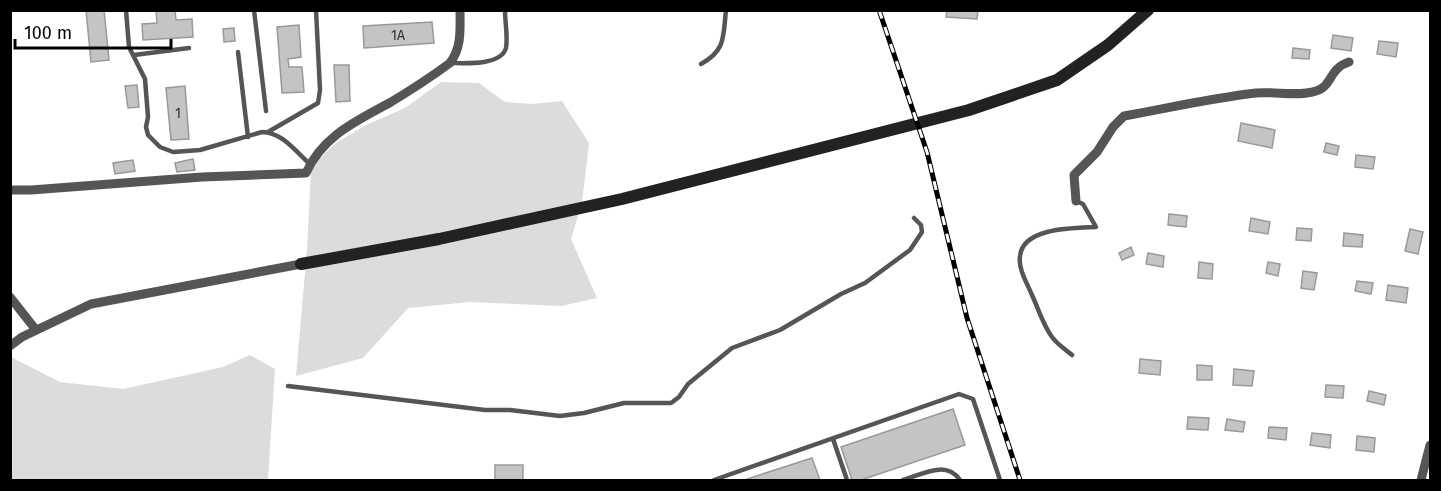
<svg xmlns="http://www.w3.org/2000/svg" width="1441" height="491" font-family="'Fira Sans',sans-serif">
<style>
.green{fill:#dcdcdc}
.building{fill:#c4c4c4;stroke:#999;stroke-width:1.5}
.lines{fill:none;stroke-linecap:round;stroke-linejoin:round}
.lane{stroke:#555;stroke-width:4.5}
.street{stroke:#555;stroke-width:9}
.secondary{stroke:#222;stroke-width:12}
.rail-casing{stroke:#000;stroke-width:5}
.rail{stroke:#fff;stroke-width:3;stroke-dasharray:9;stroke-linecap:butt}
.labels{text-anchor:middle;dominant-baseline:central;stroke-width:4.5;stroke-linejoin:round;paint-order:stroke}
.number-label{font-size:14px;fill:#313131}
</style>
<rect width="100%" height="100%" fill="#fff"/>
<path class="green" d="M441 82 479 83 505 102 531 104 562 101 589 143 582 203 571 239 597 298 561 306 470 302 408 308 363 358 296 376 307 250 311 172 320 158 336 143 366 125 405 108Z
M250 355 275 369 268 480H11V357L60 382 123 389 223 367Z"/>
<path class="building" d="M86 10H104L109 60 91 62Z
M156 10H175L176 20 192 19 193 37 143 40 142 24 157 23Z
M947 10H978L977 19 946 17Z
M432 22 434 43 364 48 363 26Z
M299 25 301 57 288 59 289 67H302L304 92 282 93 277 27Z
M234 28 235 41 224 42 223 29Z
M1333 35 1353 38 1351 51 1331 48Z
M1379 41 1398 43 1396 57 1377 54Z
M1293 48 1310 50 1309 59 1292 58Z
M334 65H349L350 101 336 102Z
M137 85 139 107 128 108 125 86Z
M185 86 189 139 171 140 166 88Z
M1241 123 1275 130 1272 148 1238 141Z
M1326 143 1339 146 1337 155 1324 152Z
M1356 155 1375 157 1373 169 1355 167Z
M193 159 195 170 177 172 175 163Z
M133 160 135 171 115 174 113 163Z
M1169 214 1187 216 1186 227 1168 225Z
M1251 218 1270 222 1268 234 1249 231Z
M1297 228 1312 229 1311 241 1296 240Z
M1410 229 1423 232 1418 254 1405 251Z
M1344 233 1363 235 1362 247 1343 246Z
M1131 247 1134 255 1122 260 1119 253Z
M1148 253 1164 256 1163 267 1146 264Z
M1199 262 1213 264 1212 279 1198 278Z
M1268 262 1280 264 1278 276 1266 273Z
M1303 271 1317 273 1314 290 1301 288Z
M1357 281 1373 283 1371 294 1355 291Z
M1388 285 1408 288 1406 303 1386 300Z
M1140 359 1161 361 1160 375 1139 373Z
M1197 365 1212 366V380H1197Z
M1234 369 1254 371 1252 386 1233 385Z
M1326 385 1344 386 1343 398 1325 397Z
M1369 391 1386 395 1384 405 1367 401Z
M953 409 965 445 861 480H852L841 447Z
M1188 417 1209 418 1208 430 1187 429Z
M1227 419 1245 422 1243 432 1225 430Z
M1269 427 1287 428 1286 440 1268 438Z
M1312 433 1331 435 1330 448 1310 445Z
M1357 436 1375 438 1374 452 1356 450Z
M812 458 820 480H748L747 479Z
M495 465H523V480H495Z"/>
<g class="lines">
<path class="lane" d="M126 10 129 47 145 79 148 117 146 127 148 135 160 147 173 152 200 150 262 132C282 132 296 152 310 164
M254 10 266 111
M238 52 248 137
M134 55 189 48
M450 63C464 63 501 66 506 48 508 37 505 22 505 10
M701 64C726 50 723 37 726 10
M268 132 318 103 320 90 316 10
M1072 355C1066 350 1057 344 1052 337 1043 325 1038 308 1032 295 1027 283 1018 269 1020 256 1023 227 1075 228 1096 227L1083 204 1076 201
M288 386 485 410H510L560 416 584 413 624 403H671L679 397 688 384 732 348 780 330 841 294 865 283 910 250 922 232 921 225 914 218
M833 439 847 480
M714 480 959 394 973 399 1000 480
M903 480C923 474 946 460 960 480"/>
<path class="street" d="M10 190H31L202 177 306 173C323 135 357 121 391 102 411 90 431 77 450 63 462 47 460 30 460 10
M1076 201 1074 175 1097 152 1113 127 1124 116C1168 108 1212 98 1256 93 1275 91 1298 97 1316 91 1332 87 1329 68 1349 62
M10 297 36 330
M10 346 22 337 91 304 301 264
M1421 480 1430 445"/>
<path class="secondary" d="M301 264 439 239 622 199 969 110 1057 80 1108 45 1148 10"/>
<g class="rail-casing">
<path id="rail" d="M879 10 927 152 967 318 1020 480"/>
</g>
<use href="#rail" class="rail"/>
</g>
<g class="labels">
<g class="number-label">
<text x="398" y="35">1А</text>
<text x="178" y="113">1</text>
</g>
</g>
<rect width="1441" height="491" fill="none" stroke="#000000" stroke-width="24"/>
<path d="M15 39v9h156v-9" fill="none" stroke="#000000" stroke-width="3"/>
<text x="24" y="39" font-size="18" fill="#000000" stroke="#ffffff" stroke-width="4.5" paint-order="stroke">100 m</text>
</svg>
